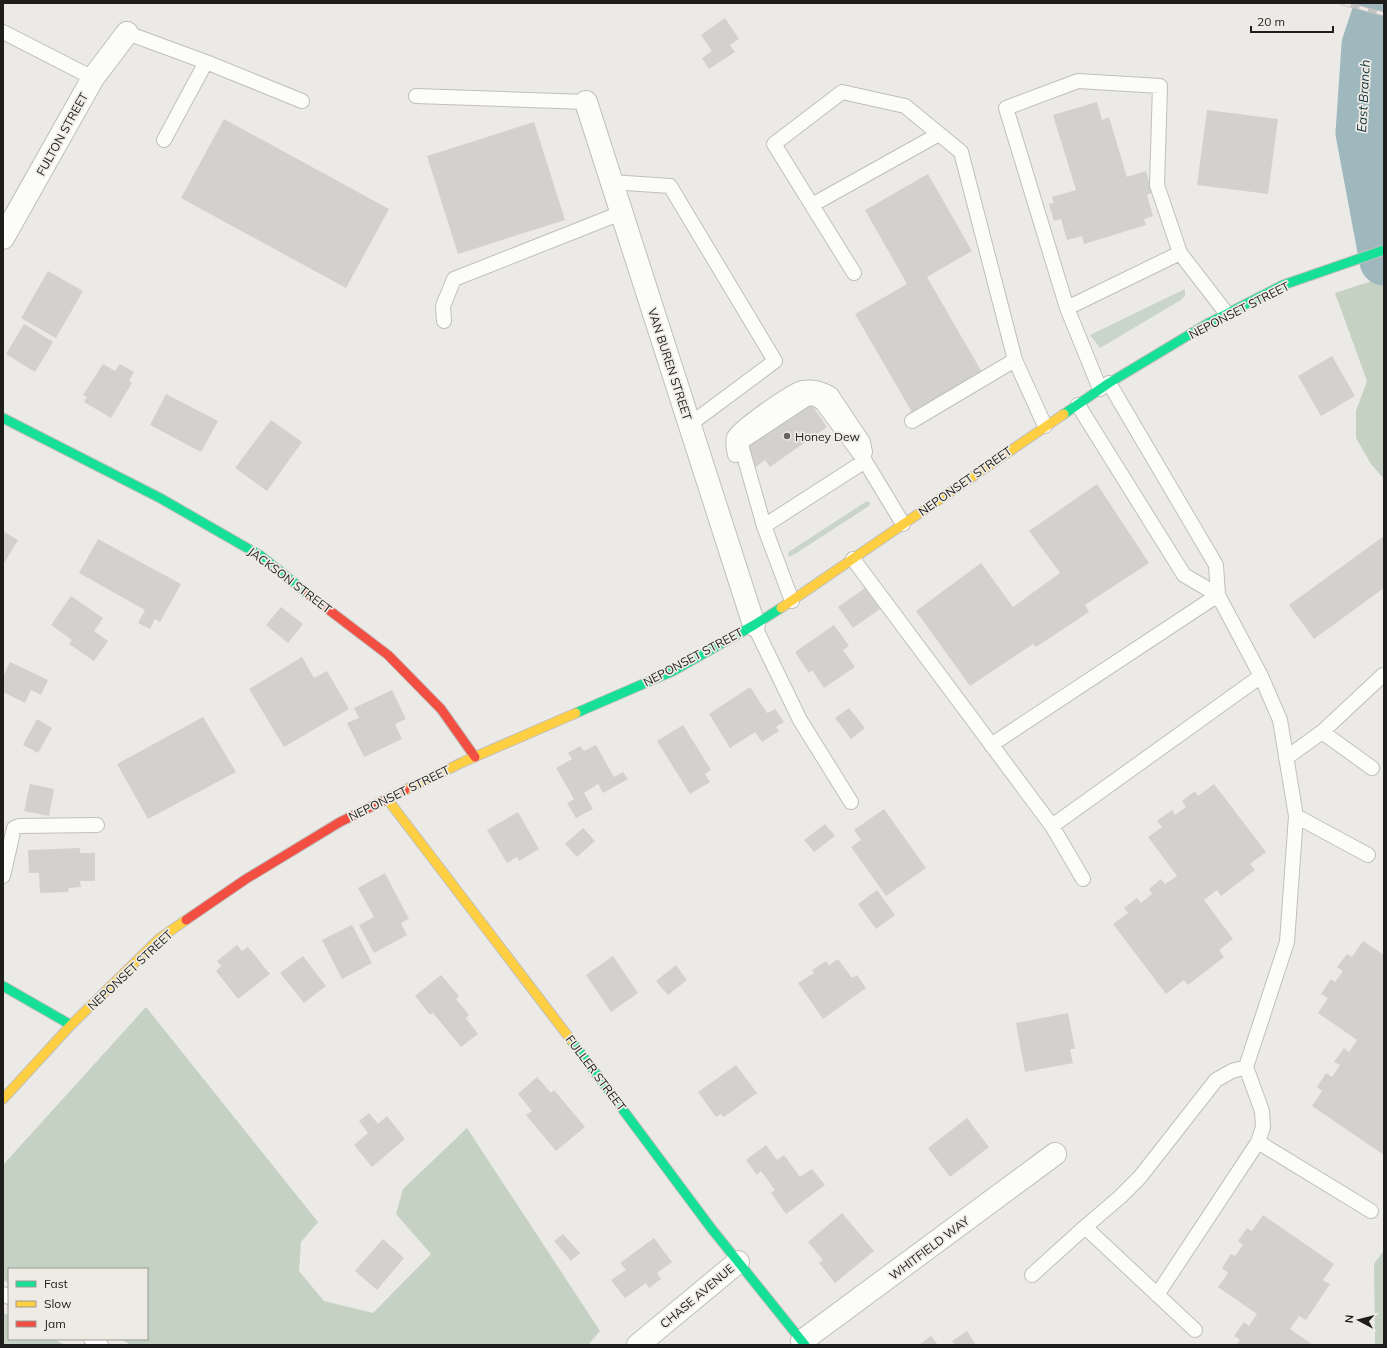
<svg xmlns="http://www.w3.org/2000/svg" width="1387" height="1348" font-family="Mulish,sans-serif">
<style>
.green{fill:#c9d5c8}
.forest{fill:#c4d1c3}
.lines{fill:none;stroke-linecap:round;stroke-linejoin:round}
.river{stroke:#9fb8be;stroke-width:49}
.building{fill:#d2d1d0}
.lane-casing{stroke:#c0bfbd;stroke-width:16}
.street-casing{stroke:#c0bfbd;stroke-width:24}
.fast-casing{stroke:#c0bfbd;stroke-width:11}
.slow-casing{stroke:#c0bfbd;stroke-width:11}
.jam-casing{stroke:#c0bfbd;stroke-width:11}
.lane{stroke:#fcfcfb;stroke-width:14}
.street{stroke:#fcfcfb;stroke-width:22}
.fast{stroke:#16e098;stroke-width:9}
.slow{stroke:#ffcf43;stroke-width:9}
.jam{stroke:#f24e42;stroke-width:9}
.rail-casing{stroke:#c3c3c2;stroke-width:4.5}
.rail{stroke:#eeebe5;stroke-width:3;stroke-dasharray:9;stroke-linecap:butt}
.poi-dot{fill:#666562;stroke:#eeebe5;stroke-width:1.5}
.labels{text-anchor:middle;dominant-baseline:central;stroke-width:3.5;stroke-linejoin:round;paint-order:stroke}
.street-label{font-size:12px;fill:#1e1d1b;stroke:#eeebe5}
.poi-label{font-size:12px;fill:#1e1d1b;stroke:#eeebe5;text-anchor:start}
.water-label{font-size:13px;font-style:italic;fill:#0b2f38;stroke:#eeebe5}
</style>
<rect width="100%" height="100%" fill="#eceae7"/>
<path class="green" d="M1185 289V296L1181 300 1100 348 1090 335Z
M867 501 870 503 869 506 795 554 789 557 788 554 790 551Z"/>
<path class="forest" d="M1384 277V479L1371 464 1356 438V411L1367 381 1335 293Z
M146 1007 318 1222 301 1242 299 1271 324 1301 373 1313 431 1254 396 1214 403 1189 467 1128 600 1331 588 1345H131L120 1339H147V1269H9V1283L3 1280V1165Z
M1384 1250V1345H1375L1374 1264Z
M3 1312 9 1316V1339H54L65 1345H3Z"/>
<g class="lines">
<path class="river" d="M1380 3 1366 45 1360 133 1384 261"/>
</g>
<path class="building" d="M725 18 739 39 730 45 735 52 709 69 702 58 712 51 701 35Z
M1097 102 1102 120 1109 117 1127 177 1146 171 1152 193 1147 195 1153 216 1144 219 1146 225 1084 244 1082 236 1067 240 1061 219 1054 221 1049 204 1054 203 1052 197 1076 190 1053 115Z
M1207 110 1278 119 1268 194 1197 185Z
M224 119 389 209 346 288 181 198Z
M534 122 565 220 458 254 427 156Z
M928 174 972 251 927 277 983 374 913 414 855 314 907 284 865 210Z
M48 271 83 291 56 338 21 318Z
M24 324 53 342 35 372 6 354Z
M1332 356 1355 396 1321 416 1298 376Z
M103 364 115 371 120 364 134 372 129 381 132 383 111 418 84 402 87 397 83 395Z
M166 394 218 421 201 452 150 425Z
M810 402 827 427 770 467 765 460 753 469 746 444Z
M271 420 302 442 267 491 235 468Z
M1097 484 1149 563 1085 605 1089 612 1036 647 1033 644 970 686 916 611 981 563 1013 607 1060 573 1029 531Z
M3 531 18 540 3 565Z
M1384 536V588L1314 639 1289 605Z
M98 539 181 584 160 622 155 619 150 629 138 623 145 610 79 573Z
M865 588 880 609 853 628 838 607Z
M71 596 103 618 94 631 108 641 94 661 69 644 72 640 51 625Z
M281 607 303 624 288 643 266 625Z
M834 625 849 646 843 650 855 667 824 688 812 670 809 673 795 652Z
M302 657 314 678 327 671 349 709 284 747 249 689Z
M10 662 48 680 41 695 31 690 25 703 3 692V677Z
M750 687 767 713 775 709 784 722 776 727 779 731 762 742 755 732 730 748 709 714Z
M392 690 406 719 395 724 402 739 364 757 347 723 359 718 354 708Z
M849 708 865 728 851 739 835 718Z
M203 717 236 772 148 819 117 764Z
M37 719 52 728 38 753 23 745Z
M683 725 711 770 705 774 710 782 690 794 657 741Z
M596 745 614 777 623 772 628 779 603 793 598 784 584 793 593 809 576 818 567 803 574 799 556 768 572 759 568 753 580 746 584 751Z
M30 784 54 789 49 816 24 811Z
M1214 784 1266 852 1250 864 1255 870 1221 896 1217 890 1204 900 1233 939 1219 950 1224 957 1188 985 1184 980 1166 994 1113 924 1128 913 1124 908 1137 898 1141 903 1152 894 1149 889 1161 879 1165 884 1177 876 1148 837 1162 827 1157 821 1172 810 1175 815 1186 807 1182 801 1195 791 1198 796Z
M884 809 926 868 886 896 851 847 861 840 854 830Z
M518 812 539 849 519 861 517 857 507 863 487 830Z
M825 824 835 836 814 852 804 840Z
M583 828 595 841 577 857 565 844Z
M80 848V853H95V881H80L81 887 69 888 68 892 40 893 39 873H29L28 850Z
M385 873 409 919 401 923 407 935 374 953 359 925 374 917 358 888Z
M877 890 895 915 876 929 858 904Z
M352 925 372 963 342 979 322 940Z
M1363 941 1384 955V1155L1312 1106 1322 1091 1317 1087 1326 1073 1332 1077 1340 1065 1334 1062 1344 1048 1349 1052 1357 1040 1318 1013 1328 998 1321 994 1331 979 1335 982 1343 971 1337 967 1347 954 1352 957Z
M237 945 242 951 248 947 270 974 238 999 216 971 221 966 217 961Z
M303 956 326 986 304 1003 280 973Z
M613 956 638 993 611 1012 586 975Z
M838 959 852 978 857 975 866 988 823 1019 798 983 814 973 812 970 826 961 829 965Z
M676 965 687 980 668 995 656 981Z
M441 975 459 996 456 999 469 1015 466 1018 478 1034 461 1047 433 1013 430 1015 415 996Z
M1068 1013 1075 1049H1070L1073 1063 1025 1072 1016 1023Z
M736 1065 757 1093 724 1117 721 1114 716 1117 698 1092Z
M537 1077 551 1093 554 1090 585 1127 556 1151 526 1115 532 1111 518 1094Z
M369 1113 378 1124 387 1116 405 1139 372 1167 354 1145 368 1133 359 1121Z
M967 1118 989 1147 950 1177 928 1148Z
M766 1145 777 1160 784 1155 800 1177 812 1169 825 1185 786 1214 771 1193 775 1190 761 1171 757 1175 746 1160Z
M842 1213 874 1251 835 1283 819 1263 823 1260 808 1242Z
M1263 1215 1334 1264 1323 1280 1330 1284 1306 1320 1299 1316 1290 1329 1313 1345H1236L1240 1340 1234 1336 1244 1322 1249 1326 1257 1314 1218 1287 1228 1273 1222 1268 1231 1254 1235 1256 1243 1245 1238 1241 1247 1228 1252 1231Z
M563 1234 580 1253 571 1261 554 1241Z
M654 1238 672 1262 657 1273 661 1279 649 1288 646 1283 625 1298 611 1280 626 1270 620 1263Z
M383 1239 404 1258 377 1290 355 1271Z
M967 1331 976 1345H955L952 1341Z
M931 1336 938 1345H919Z"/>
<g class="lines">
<g class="lane-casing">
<path id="lane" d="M3 32 93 78
M127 33 206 62 302 101
M416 96 586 102
M164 140 206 62
M611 182 670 186 775 361 689 425
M812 205 939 134
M854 273 774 144 842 92 905 106 961 152 1015 360 1045 426
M1067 308 1180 253
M444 321 443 306 454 279 621 213
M1109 383 1216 565 1218 595 1261 676 1280 720 1296 816 1287 942 1246 1067 1262 1111 1263 1127 1258 1142 1157 1295
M1100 389 1067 308 1006 108 1078 81 1160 86 1157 185 1180 253 1227 314
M1078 405 1184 575 1218 595
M912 421 1015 360
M735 455C734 450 732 442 734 437 738 428 792 390 802 388 813 386 821 389 831 394L863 442 865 452
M764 526 865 461
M853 559 1052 826 1261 676
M792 601 764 526 741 445 743 441 749 437 808 398 815 399 822 403 865 461 903 524
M754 625 800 720 851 802
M1322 732 1372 768
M991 745 1218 595
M1286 758 1322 732 1383 675
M1296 816 1368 855
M1052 826 1083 879
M3 876 14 828 19 826 97 825
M1258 1142 1371 1211
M1032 1275 1085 1227
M3 1294 9 1297
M1195 1330 1085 1227 1120 1197 1140 1177 1216 1080 1232 1071 1246 1067
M91 1339 101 1345"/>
</g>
<g class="street-casing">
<path id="street" d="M586 102 754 625
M3 238 93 78 127 33
M802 1341 1055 1154
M638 1345 738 1262"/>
</g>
<g class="fast-casing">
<path id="fast" d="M1064 414 1109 383 1207 324 1283 285 1384 250
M3 418 160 498 261 556 308 594
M576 713 673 671 754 625 781 608
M3 986 71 1025
M571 1040 711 1228 805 1345"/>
</g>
<g class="slow-casing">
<path id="slow" d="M781 608 1064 414
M405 790 463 762 576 713
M388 800 571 1040
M3 1099 71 1025 160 938 186 920"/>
</g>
<g class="jam-casing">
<path id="jam" d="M308 594 388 655 441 709 475 757
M186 920 246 879 340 822 405 790"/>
</g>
<use href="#lane" class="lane"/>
<use href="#street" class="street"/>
<use href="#fast" class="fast"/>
<use href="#slow" class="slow"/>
<use href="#jam" class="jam"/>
<g class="rail-casing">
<path id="rail" d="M1342 3 1384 14"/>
</g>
<use href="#rail" class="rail"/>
</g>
<circle class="poi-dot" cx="787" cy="436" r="4"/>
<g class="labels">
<g class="street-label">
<text transform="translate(62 134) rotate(-61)">FULTON STREET</text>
<text transform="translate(1239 310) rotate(-27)">NEPONSET STREET</text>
<text transform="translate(670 364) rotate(72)">VAN BUREN STREET</text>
<text transform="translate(965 481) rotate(-35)">NEPONSET STREET</text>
<text transform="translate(290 580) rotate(37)">JACKSON STREET</text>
<text transform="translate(693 657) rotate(-28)">NEPONSET STREET</text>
<text transform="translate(399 793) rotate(-26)">NEPONSET STREET</text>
<text transform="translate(130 970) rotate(-43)">NEPONSET STREET</text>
<text transform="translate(596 1073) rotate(53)">FULLER STREET</text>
<text transform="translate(929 1248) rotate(-37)">WHITFIELD WAY</text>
<text transform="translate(697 1296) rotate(-40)">CHASE AVENUE</text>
</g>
<g class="poi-label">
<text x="795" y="436">Honey Dew</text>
</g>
<g class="water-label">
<text transform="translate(1363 96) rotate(-87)">East Branch</text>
</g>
</g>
<rect width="1387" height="1348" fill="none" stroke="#1e1d1b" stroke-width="8"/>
<rect x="8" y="1268" width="140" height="72" fill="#eeebe5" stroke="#9b9994"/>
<rect x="16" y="1281" width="20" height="6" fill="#16e098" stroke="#9b9994"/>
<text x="44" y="1288" font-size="12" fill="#1e1d1b">Fast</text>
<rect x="16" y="1301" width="20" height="6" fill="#ffcf43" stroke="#9b9994"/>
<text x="44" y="1308" font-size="12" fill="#1e1d1b">Slow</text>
<rect x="16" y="1321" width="20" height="6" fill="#f24e42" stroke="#9b9994"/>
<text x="44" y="1328" font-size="12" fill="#1e1d1b">Jam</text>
<g transform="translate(1359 1320) rotate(277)" stroke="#eeebe5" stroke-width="3" paint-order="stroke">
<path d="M0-3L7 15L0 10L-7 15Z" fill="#1e1d1b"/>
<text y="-6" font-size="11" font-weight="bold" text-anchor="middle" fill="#1e1d1b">N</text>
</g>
<path d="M1251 26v6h82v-6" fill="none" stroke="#1e1d1b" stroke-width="2"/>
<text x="1257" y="26" font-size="12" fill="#1e1d1b" stroke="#eeebe5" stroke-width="3" paint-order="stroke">20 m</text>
</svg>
